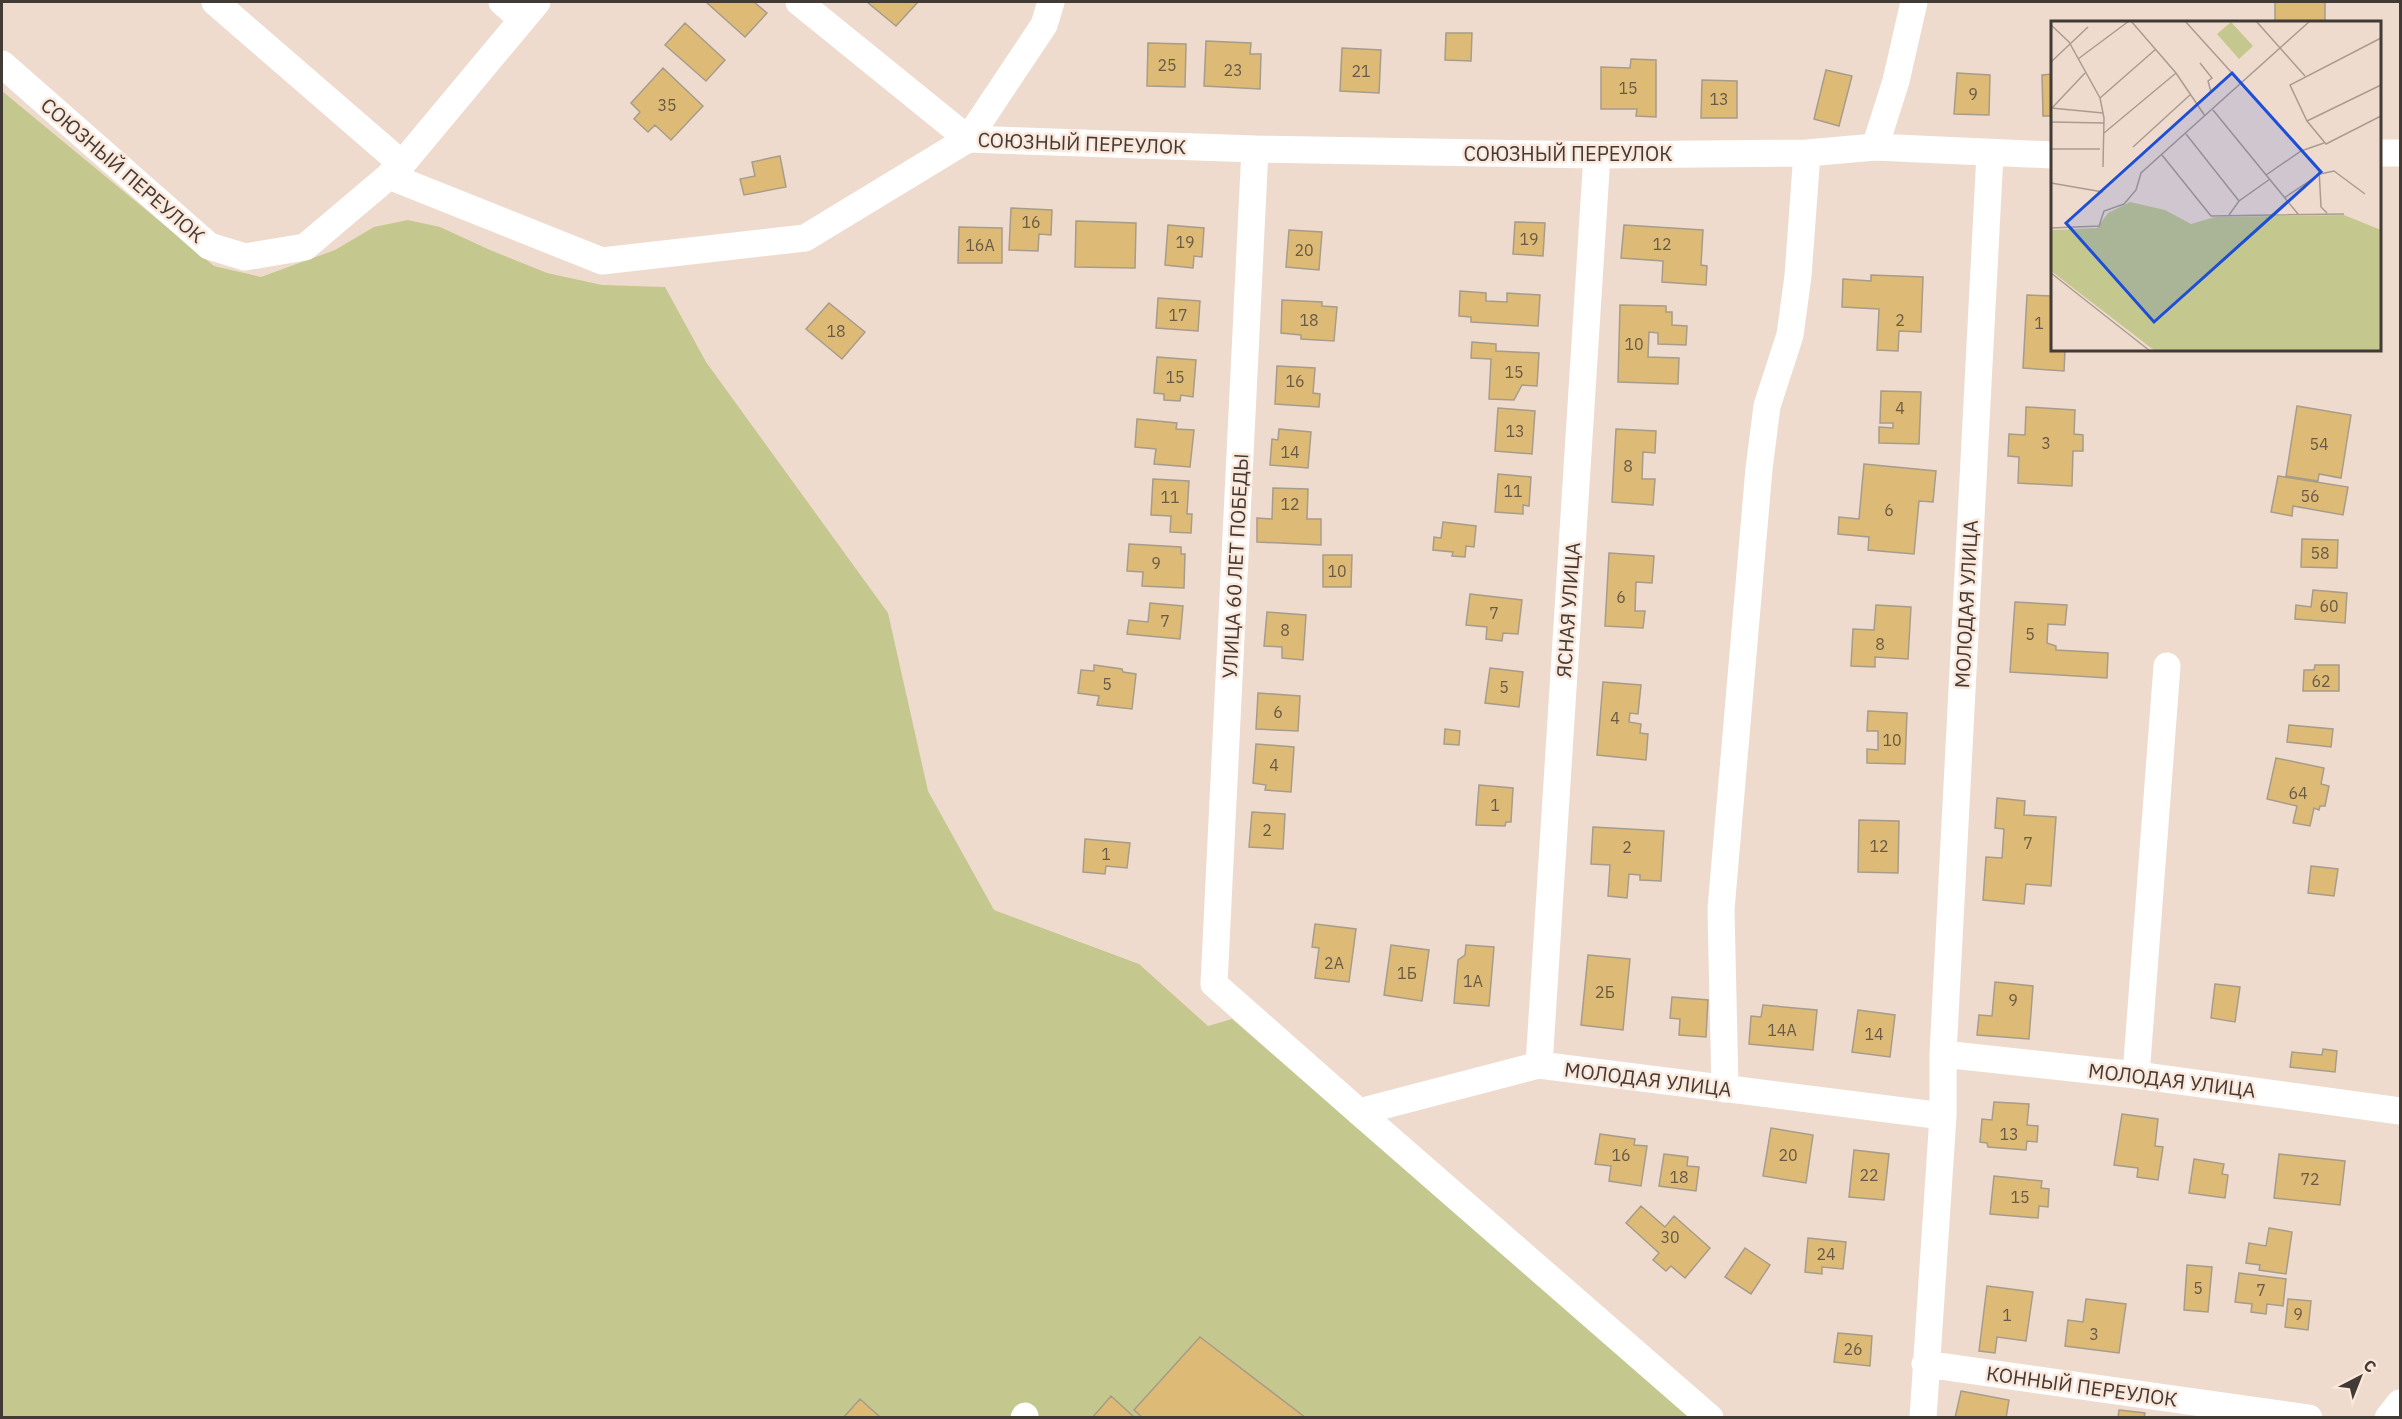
<svg xmlns="http://www.w3.org/2000/svg" width="2402" height="1419" font-family="'IBM Plex Sans',sans-serif">
<style>
.green{fill:#c4c78e}
.building{fill:#deba77;stroke:#a69c8a;stroke-width:1.5}
.lines{fill:none;stroke-linecap:round;stroke-linejoin:round}
.minor{stroke:#fff;stroke-width:27}
.labels{text-anchor:middle;dominant-baseline:central;stroke-width:5;stroke-linejoin:round;paint-order:stroke}
.number-label{font-size:16px;fill:#695a46}
.street-label{font-size:20px;fill:#423a35;stroke:#fce8db}
.inset-road{fill:none;stroke:#aa9b91;stroke-width:1.5}
.view{fill:#1d4ed8;fill-opacity:0.15;stroke:#1d4ed8;stroke-width:3}
.inset-edge{fill:none;stroke:#423a35;stroke-width:3}
</style>
<rect width="100%" height="100%" fill="#efdbce"/>
<path class="green" d="M2 91 214 266 261 277 335 250 374 227 408 220 440 227 490 250 547 273 602 285 665 287 706 362 888 613 928 791 994 910 1139 964 1208 1026 1232 1019 1691 1417H2Z"/>
<path class="building" d="M706 2H754L767 13 745 37Z
M867 2H918L896 26Z
M2275 2H2325V22H2275Z
M685 23 725 60 706 81 665 45Z
M1446 33H1472L1471 61 1445 60Z
M1206 41 1251 43 1250 54H1261L1260 89 1204 86Z
M1148 43 1186 44 1185 87 1147 86Z
M1342 48 1381 50 1379 93 1340 91Z
M1631 59 1656 60V117L1636 116 1637 109H1601V67L1630 68Z
M663 68 703 106 671 140 655 125 648 132 634 119 640 112 631 103Z
M1826 70 1852 76 1839 126 1814 119Z
M1957 73 1990 75 1989 115 1954 114Z
M2052 74V116H2043L2042 75Z
M1702 80 1737 81V118H1701Z
M780 156 786 187 744 195 740 179 755 176 752 162Z
M1011 208 1052 210 1051 235 1039 234 1038 251 1009 250Z
M1076 221 1136 223 1135 268 1075 267Z
M1515 222 1545 223 1543 256 1513 254Z
M1168 225 1204 228 1202 257 1194 256 1193 268 1165 265Z
M1624 225 1703 230 1701 265 1707 266 1706 285 1662 282 1663 261 1621 258Z
M959 227 1002 228V263H958Z
M1289 230 1322 232 1319 270 1286 267Z
M1871 275 1923 277 1921 332 1899 331 1898 351 1877 350 1879 309 1842 307 1843 279 1871 281Z
M1460 291 1486 293V301L1507 302V293L1540 295 1538 326 1471 322V317L1459 316Z
M2027 295 2052 296V350H2065L2064 371 2023 368Z
M1158 298 1200 301 1198 331 1156 328Z
M1282 300 1322 302V306L1337 307 1334 341 1301 339V335L1281 333Z
M829 303 865 332 842 359 806 329Z
M1620 305 1666 306V312H1672V325L1687 326 1686 345 1658 344V333L1649 332 1648 357 1679 358 1678 384 1618 382Z
M1472 342 1496 344V351L1539 353 1537 386 1522 385 1514 400 1489 399 1491 359 1471 358Z
M1157 357 1196 360 1193 397 1181 395 1180 401 1164 400V394L1154 393Z
M1277 366 1315 368 1313 393 1320 394 1319 407 1275 404Z
M1881 391 1921 392 1919 444 1879 443V427L1893 428V423H1880Z
M2297 406 2351 415 2341 478 2319 474 2318 481 2286 476Z
M2026 407 2075 410 2074 434 2083 435V451H2073L2072 486 2018 483 2019 457 2008 456 2009 434 2025 435Z
M1498 408 1535 411 1532 454 1495 451Z
M1137 419 1177 423 1176 429 1194 430 1190 467 1154 464 1156 449 1135 447Z
M1279 429 1311 432 1308 468 1270 465 1272 439 1278 440Z
M1616 429 1656 431 1655 453 1643 452 1642 479H1655L1653 505 1612 502Z
M1864 464 1936 471 1933 502 1919 501 1914 554 1868 550 1869 537 1838 534 1839 517 1859 519Z
M1498 474 1531 477 1529 506 1523 505V514L1495 512Z
M2278 476 2348 487 2343 515 2293 506 2292 516 2271 512Z
M1153 479 1189 481 1187 514H1192L1191 533 1170 532 1171 516 1151 515Z
M1273 488 1308 489 1307 519H1321V545L1257 542V518L1272 519Z
M1443 522 1476 526 1474 547 1466 546 1465 557 1452 556 1453 552 1433 550 1434 537 1441 538Z
M2302 539 2338 540 2337 568 2301 567Z
M1129 544 1181 547V554H1185L1184 588 1142 586 1143 572 1127 571Z
M1609 553 1654 556 1652 583 1636 582 1635 611H1645L1643 628 1605 626Z
M1323 555H1352L1351 587H1323Z
M2313 590 2347 593 2345 623 2295 619 2296 605 2311 607Z
M1470 594 1522 600 1518 634 1503 633 1502 641 1486 639 1487 627 1466 625Z
M2015 602 2067 605 2065 625 2048 624 2047 643 2056 646V650L2108 653 2107 678 2010 672Z
M1150 603 1183 606 1180 639 1127 634 1129 620 1148 622Z
M1876 605 1911 607 1908 659 1875 657V667L1851 666 1853 629 1874 630Z
M1267 612 1306 615 1303 660 1282 658V647L1264 646Z
M1094 665 1122 669 1123 672 1136 674 1132 709 1097 705 1099 696 1078 693 1081 670 1094 671Z
M2315 665H2339V691H2303L2304 670H2314Z
M1490 668 1523 672 1519 707 1485 703Z
M1603 682 1641 685 1638 714 1630 713 1629 722 1641 724 1640 733 1648 734 1646 760 1597 755Z
M1258 693 1300 696 1298 731 1256 729Z
M1868 711 1907 713 1905 764 1867 763V749L1878 750V731H1867Z
M2289 725 2333 729 2331 747 2287 742Z
M1445 729 1460 731 1459 745 1444 744Z
M1256 744 1294 747 1291 792 1265 790 1266 785 1253 783Z
M2276 758 2324 768 2321 784 2329 786 2325 806H2320L2319 810 2314 808 2310 826 2293 823 2297 806 2267 799Z
M1479 785 1513 788 1511 822H1506L1505 826 1476 825Z
M1997 798 2025 801 2024 815 2056 817 2051 886 2026 884 2024 904 1983 900 1986 857 2002 858 2004 829 1995 828Z
M1252 812 1285 814 1283 849 1249 847Z
M1859 820 1899 821 1898 873 1858 872Z
M1593 827 1664 831 1661 881 1640 880V875L1629 874 1627 898 1608 896 1610 865 1591 864Z
M1085 839 1130 843 1127 868 1106 866 1105 874 1083 872Z
M2311 866 2338 869 2334 896 2308 893Z
M1315 924 1356 929 1349 982 1315 978 1319 948 1312 947Z
M1391 945 1429 950 1422 1001 1384 995Z
M1466 945 1494 947 1489 1006 1454 1003 1458 960 1465 955Z
M1588 955 1630 959 1623 1030 1581 1025Z
M1995 982 2033 986 2029 1039 1977 1035 1979 1015 1992 1016Z
M2215 984 2240 987 2235 1022 2211 1018Z
M1672 997 1708 1000 1706 1037 1679 1035 1680 1019 1670 1018Z
M1763 1005 1817 1010 1813 1050 1749 1044 1751 1016 1761 1017Z
M1858 1010 1895 1015 1890 1057 1852 1052Z
M2323 1049 2337 1051 2335 1072 2290 1067 2292 1052 2322 1055Z
M1994 1102 2029 1104 2027 1125 2038 1126 2037 1142 2027 1141 2026 1150 1988 1147 1987 1143 1980 1142 1982 1119 1992 1120Z
M2122 1114 2158 1119 2155 1146 2163 1147 2158 1180 2137 1177 2138 1168 2114 1165Z
M1771 1128 1813 1135 1806 1183 1763 1176Z
M1600 1134 1635 1139 1634 1145 1647 1146 1641 1186 1609 1181 1611 1166 1595 1164Z
M1854 1150 1889 1154 1884 1200 1849 1197Z
M1664 1154 1688 1157 1687 1166 1699 1167 1696 1191 1659 1186Z
M2279 1154 2345 1161 2340 1205 2274 1198Z
M2194 1159 2224 1164 2222 1174 2228 1175 2225 1198 2189 1193Z
M1994 1176 2042 1181 2041 1188 2049 1189 2048 1207 2039 1206 2038 1218 1990 1214Z
M1641 1206 1665 1227 1674 1216 1710 1248 1685 1278 1671 1266 1666 1271 1653 1260 1659 1253 1626 1223Z
M2269 1228 2292 1232 2286 1274 2259 1270 2260 1265 2246 1263 2249 1243 2266 1246Z
M1808 1238 1846 1242 1843 1269 1822 1267V1274L1805 1272Z
M1745 1248 1770 1265 1751 1294 1725 1277Z
M2187 1265 2212 1267 2208 1312 2184 1310Z
M2239 1273 2286 1279 2283 1306 2267 1304 2266 1314 2251 1312 2252 1304 2235 1302Z
M1987 1286 2033 1292 2026 1341 1997 1337 1995 1353 1979 1351Z
M2086 1299 2126 1304 2119 1353 2065 1346 2068 1320 2083 1322Z
M2288 1299 2311 1301 2308 1330 2285 1327Z
M1838 1333 1872 1336 1870 1366 1834 1362Z
M1200 1337 1306 1418H1143L1134 1410Z
M1961 1391 2009 1400 2006 1418H1955Z
M1111 1396 1135 1418H1092Z
M860 1399 881 1418H843Z
M2119 1410 2145 1413 2144 1418H2118Z"/>
<g class="lines">
<path class="minor" d="M215 2 402 164
M502 2 522 19
M799 2 968 139 1044 25 1051 2
M2 64 209 246 245 257 305 247 389 176 602 261 805 238 968 139 1255 149 1597 155 1807 153 1875 147 2052 155
M1875 147 1896 81 1914 2
M1255 149 1214 984 1359 1112 1710 1418
M2380 153H2400
M390 175 402 164 537 2
M1943 1054 2136 1075 2400 1111
M1539 1065 1597 155
M2136 1075 2167 666
M1725 1089 1721 909 1759 469 1767 406 1790 335 1798 276 1807 153
M1359 1112 1539 1065 1943 1116
M1925 1364 2309 1418
M1024 1418 1025 1416
M1923 1418 1943 1116V1054L1990 154
M2388 1418 2400 1403"/>
</g>
<g class="labels">
<g class="number-label">
<text x="1167" y="65">25</text>
<text x="1233" y="70">23</text>
<text x="1361" y="71">21</text>
<text x="1628" y="88">15</text>
<text x="1973" y="94">9</text>
<text x="1719" y="99">13</text>
<text x="667" y="105">35</text>
<text x="1031" y="222">16</text>
<text x="1529" y="239">19</text>
<text x="1185" y="242">19</text>
<text x="1662" y="244">12</text>
<text x="980" y="245">16А</text>
<text x="1304" y="250">20</text>
<text x="1178" y="315">17</text>
<text x="1309" y="320">18</text>
<text x="1900" y="320">2</text>
<text x="2039" y="323">1</text>
<text x="836" y="331">18</text>
<text x="1634" y="344">10</text>
<text x="1514" y="372">15</text>
<text x="1175" y="377">15</text>
<text x="1295" y="381">16</text>
<text x="1900" y="408">4</text>
<text x="1515" y="431">13</text>
<text x="2046" y="443">3</text>
<text x="2319" y="444">54</text>
<text x="1290" y="452">14</text>
<text x="1628" y="466">8</text>
<text x="1513" y="491">11</text>
<text x="2310" y="496">56</text>
<text x="1170" y="497">11</text>
<text x="1290" y="504">12</text>
<text x="1889" y="510">6</text>
<text x="2320" y="553">58</text>
<text x="1156" y="563">9</text>
<text x="1337" y="571">10</text>
<text x="1621" y="597">6</text>
<text x="2329" y="606">60</text>
<text x="1494" y="613">7</text>
<text x="1165" y="621">7</text>
<text x="1285" y="630">8</text>
<text x="2030" y="634">5</text>
<text x="1880" y="644">8</text>
<text x="2321" y="681">62</text>
<text x="1107" y="684">5</text>
<text x="1504" y="687">5</text>
<text x="1278" y="712">6</text>
<text x="1615" y="718">4</text>
<text x="1892" y="740">10</text>
<text x="1274" y="765">4</text>
<text x="2298" y="793">64</text>
<text x="1495" y="805">1</text>
<text x="1267" y="830">2</text>
<text x="2028" y="843">7</text>
<text x="1879" y="846">12</text>
<text x="1627" y="847">2</text>
<text x="1106" y="854">1</text>
<text x="1334" y="963">2А</text>
<text x="1407" y="973">1Б</text>
<text x="1473" y="981">1А</text>
<text x="1605" y="992">2Б</text>
<text x="2013" y="1000">9</text>
<text x="1782" y="1030">14А</text>
<text x="1874" y="1034">14</text>
<text x="2009" y="1134">13</text>
<text x="1621" y="1155">16</text>
<text x="1788" y="1155">20</text>
<text x="1869" y="1175">22</text>
<text x="1679" y="1177">18</text>
<text x="2310" y="1179">72</text>
<text x="2020" y="1197">15</text>
<text x="1670" y="1237">30</text>
<text x="1826" y="1254">24</text>
<text x="2198" y="1288">5</text>
<text x="2261" y="1290">7</text>
<text x="2298" y="1314">9</text>
<text x="2007" y="1315">1</text>
<text x="2094" y="1334">3</text>
<text x="1853" y="1349">26</text>
</g>
<g class="street-label">
<text transform="translate(1082 143) rotate(2)">СОЮЗНЫЙ ПЕРЕУЛОК</text>
<text x="1568" y="153">СОЮЗНЫЙ ПЕРЕУЛОК</text>
<text transform="translate(123 170) rotate(41)">СОЮЗНЫЙ ПЕРЕУЛОК</text>
<text transform="translate(1235 566) rotate(-87)">УЛИЦА 60 ЛЕТ ПОБЕДЫ</text>
<text transform="translate(1966 604) rotate(-87)">МОЛОДАЯ УЛИЦА</text>
<text transform="translate(1568 610) rotate(-86)">ЯСНАЯ УЛИЦА</text>
<text transform="translate(1648 1079) rotate(7)">МОЛОДАЯ УЛИЦА</text>
<text transform="translate(2172 1080) rotate(7)">МОЛОДАЯ УЛИЦА</text>
<text transform="translate(2082 1386) rotate(8)">КОННЫЙ ПЕРЕУЛОК</text>
</g>
</g>
<g transform="translate(2051 21)">
<rect width="330" height="330" fill="#efdbce"/>
<path d="M180 1 202 25 188 38 166 13ZM79 181 114 189 140 203 164 196 293 194 330 209V330H104L0 250V209L46 207 57 192Z" fill="#c4c78e"/>
<path class="inset-road" d="M80 0 125 52 154 95M134 0 268 148 270 186 276 192M205 0 254 55M0 4 18 21 49 77 53 97 52 146M330 17 239 64 256 100 275 123 330 95M27 38 78 0M0 41 37 6M49 77 105 28M147 82 160 71 157 60 161 57 149 42M0 87 52 92M1 87 34 52M162 89 247 193M256 100 330 64M0 101 53 102M53 112 125 52M135 113 188 180M82 126 140 73M0 128H49M111 134 160 195 293 193M215 154 250 130 273 122M0 162 52 171M233 177 269 153 283 150 314 173M178 194 188 180 219 158M0 207 48 205 53 190 73 183 85 169 90 152 259 0M0 252 99 330"/>
<path class="view" d="M181 52 270 151 103 301 15 202Z"/>
<rect width="330" height="330" class="inset-edge"/>
</g>
<rect width="2402" height="1419" fill="none" stroke="#423a35" stroke-width="6"/>
<g transform="translate(2360 1377) rotate(42)" stroke="#fce8db" stroke-width="4.5" paint-order="stroke">
<path d="M0-4.5L10 22L0 15L-10 22Z" fill="#423a35"/>
<text y="-9" font-size="16" font-weight="bold" text-anchor="middle" fill="#423a35">С</text>
</g>
</svg>
